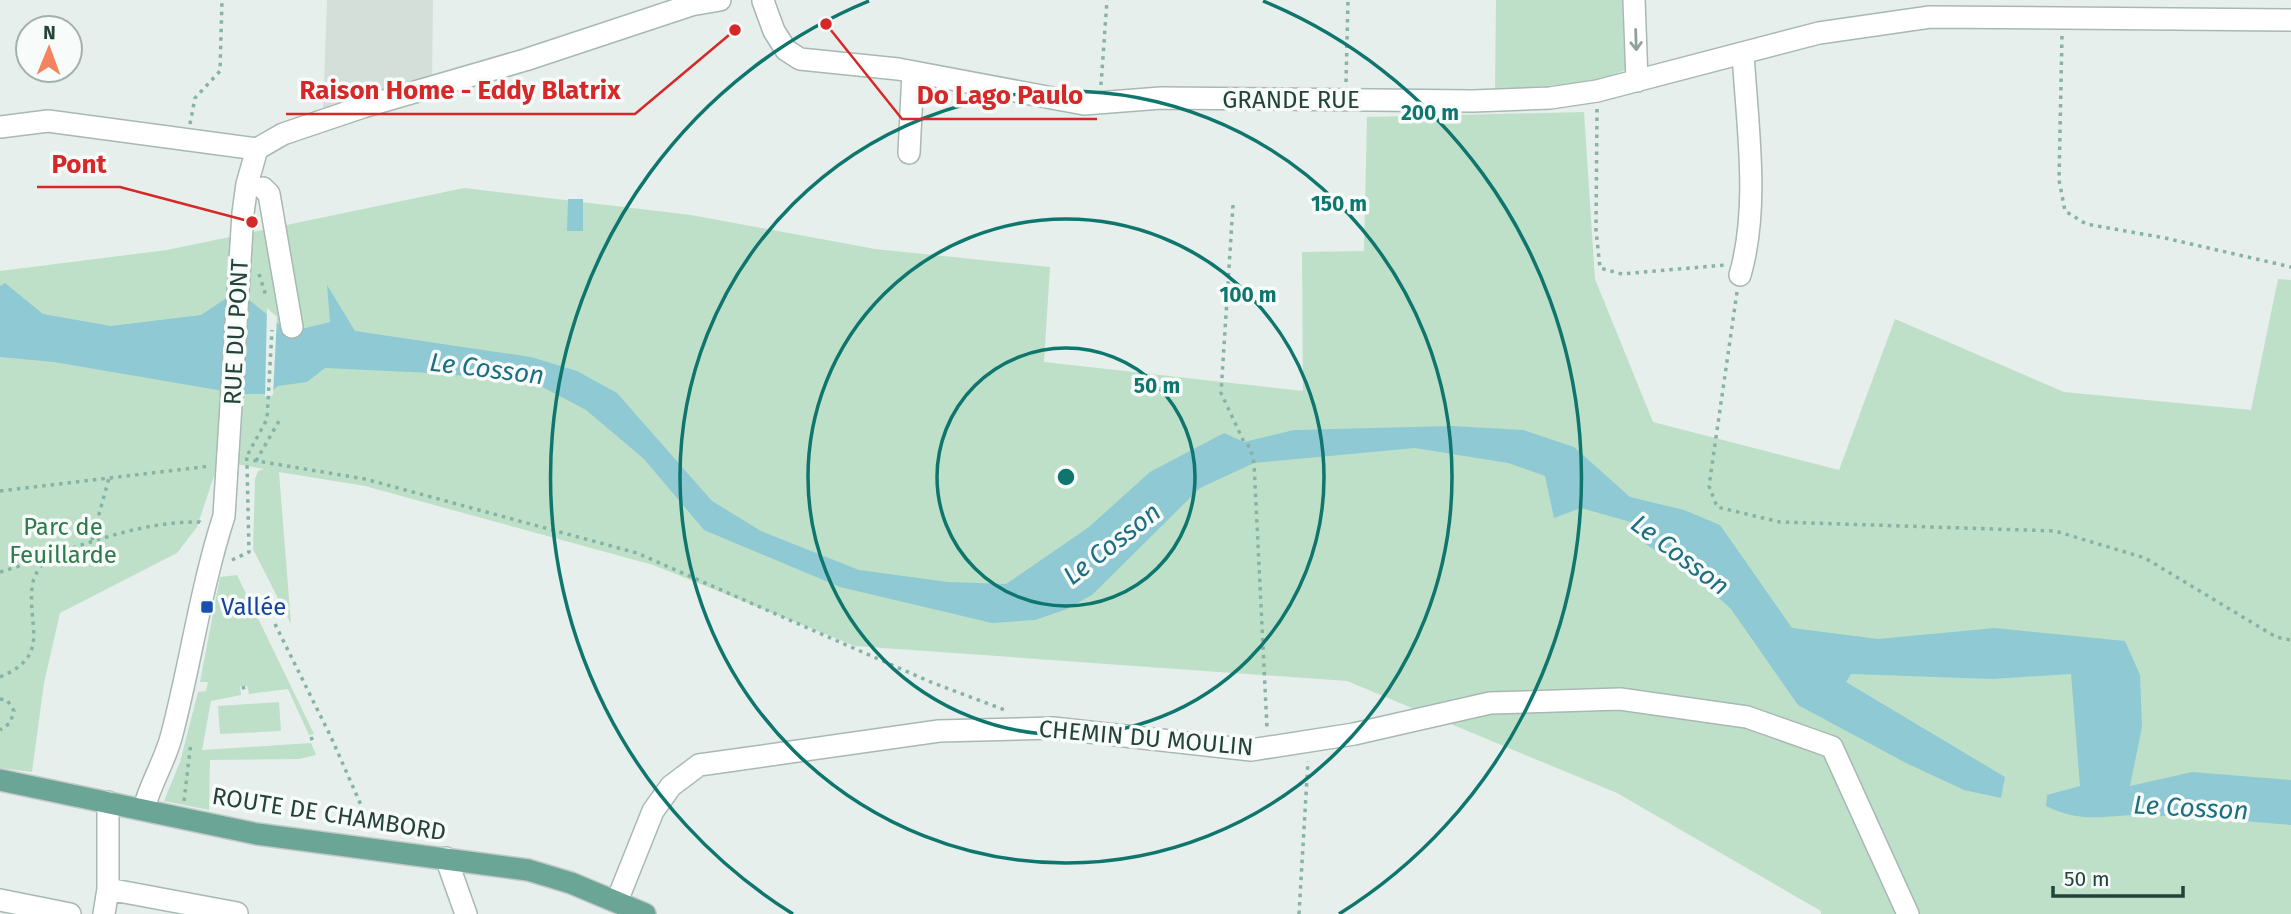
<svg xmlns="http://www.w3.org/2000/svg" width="2291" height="914" font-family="'Fira Sans',sans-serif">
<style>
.built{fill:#d4dfda}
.green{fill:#bfe0c8}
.water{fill:#8ec9d4}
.pier{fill:#e6efeb}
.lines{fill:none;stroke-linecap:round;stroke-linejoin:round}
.minor-casing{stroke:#a8b8b2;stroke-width:24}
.major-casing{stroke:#c2cac8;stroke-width:24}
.path{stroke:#86b3a5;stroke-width:3.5;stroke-dasharray:3.5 5;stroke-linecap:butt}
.minor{stroke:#fff;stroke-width:21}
.major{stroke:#6aa596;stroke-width:21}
.oneway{stroke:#92a09c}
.ring{fill:none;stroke:#0f766e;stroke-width:3.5}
.transit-dot{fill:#1a4fb4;stroke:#f7fbf9;stroke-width:2.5}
.labels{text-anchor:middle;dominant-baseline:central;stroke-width:7;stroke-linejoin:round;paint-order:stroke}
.street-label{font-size:24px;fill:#24423a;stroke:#f7fbf9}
.park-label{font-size:24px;fill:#2d7a4b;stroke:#f7fbf9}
.transit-label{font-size:24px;fill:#164399;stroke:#f7fbf9;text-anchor:start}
.water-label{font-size:26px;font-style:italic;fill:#1c6f80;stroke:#f7fbf9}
.centre{fill:#0f766e;stroke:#f7fbf9;stroke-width:3.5}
.ring-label{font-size:21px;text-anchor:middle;font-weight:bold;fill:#0f766e;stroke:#f7fbf9;stroke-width:7;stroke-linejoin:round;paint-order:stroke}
.leader{fill:none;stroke:#d62828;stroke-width:2.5}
.callout-dot{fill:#d62828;stroke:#f7fbf9;stroke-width:2.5}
.callout-label{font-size:26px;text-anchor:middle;font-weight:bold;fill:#d62828;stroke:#f7fbf9;stroke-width:7;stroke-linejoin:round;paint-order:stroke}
</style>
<rect width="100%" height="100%" fill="#e6efeb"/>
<path class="built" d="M327 0H433L432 79 323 111Z"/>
<path class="green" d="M1496 0H1622L1625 70 1594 82 1495 90Z
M1584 112 1595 279 1653 422 1839 470 1895 319 2064 392 2251 410 2278 279 2291 280V914H1821V911L1617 793 1347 681 855 646 653 565 365 486 279 472 291 624 253 549 255 479 258 471 264 469 219 461 197 527 177 553 60 613 44 683 32 772 0 768V271L167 250 464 188 691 215 875 249 1050 267 1044 362 1303 391 1302 252 1364 251 1367 117Z
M237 575 314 734 309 735 288 689 249 694 247 686H240L241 695 211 701 202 750 311 743 316 755 299 759 210 760 209 810 164 801 180 762 198 692 206 691 208 682H200L220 577Z
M279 702 281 731 220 734 218 706Z"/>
<path class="water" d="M568 199H583V231H567Z
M5 283 43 314 111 326 201 315 231 295 244 296 289 332 330 322 327 285 355 331 531 357 577 371 617 393 712 501 761 531 859 570 948 582 1006 584 1089 527 1150 472 1224 433 1244 442 1294 430 1452 426 1523 430 1574 447 1630 497 1684 510 1720 525 1792 628 1878 639 1995 628 2125 641 2140 675 2142 727 2130 786 2192 772 2291 780V825C2243 821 2194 817 2146 815 2107 814 2084 825 2046 806L2047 795 2080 786 2071 674 1992 679 1851 674 1846 682 2005 777 2001 798 1964 790 1906 763 1798 705 1731 609 1689 571 1642 542 1634 523 1581 508 1554 518 1545 476 1508 463 1415 448 1254 463 1200 488 1092 595 1067 609 1035 620 992 623 840 587 704 530 644 459 586 410 533 382 431 373 325 368 307 382 278 386 268 394H241L54 362 0 357V286Z"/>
<path class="pier" d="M267 308 277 317 273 395 268 397H265Z"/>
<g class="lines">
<g class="minor-casing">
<path id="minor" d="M1634 0 1637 81
M763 1 774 31 786 50 800 59 898 69 1084 104 1161 98 1473 101 1550 98 1597 91 1819 33 1930 17 2291 20
M0 127 48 121 257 149
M257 149 283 134 363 107 525 60 691 5 720 0
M909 153 913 72
M263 188 269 194 292 327
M1740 275C1760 206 1747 124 1743 53
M144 808C151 782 166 759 172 734 191 661 201 587 224 516L243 213 247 184 257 149
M446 858 466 914
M108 889 237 913
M0 900 70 914
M617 901 653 811 671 786 699 765 939 731 1053 728 1251 750 1354 734 1490 703 1620 699 1747 717 1832 747 1908 914
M104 914 108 889V802"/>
</g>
<g class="major-casing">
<path id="major" d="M0 780 257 834 528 870 571 883 645 914"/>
</g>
<path class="path" d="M2062 36 2059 180 2065 211 2086 224 2165 238 2291 267
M1346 82 1348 0
M1101 85 1107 0
M1597 109 1596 230 1600 268 1622 274 1725 265
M190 124 195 98 220 71 222 0
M1233 205 1221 393 1244 442 1250 447 1254 463 1267 728
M259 274 266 296
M1737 292 1709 486 1717 507 1780 522 2055 531 2145 558 2276 637 2291 640
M248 454 267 419 272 330
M245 459 365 479 637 553 933 683 1005 710
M256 461 279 421
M0 491 210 466
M92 540 109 478
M232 560 249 552 247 464
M0 572C65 553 131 521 200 522L203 525
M275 624 331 737 372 830
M0 677C54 654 25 625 33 582 35 573 42 565 47 558
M243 686 245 694
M0 699 7 700 14 711 10 723 0 730
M310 739 318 737
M184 801 191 742
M1299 914 1308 761"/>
<use href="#minor" class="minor"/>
<use href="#major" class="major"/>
</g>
<defs><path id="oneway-shaft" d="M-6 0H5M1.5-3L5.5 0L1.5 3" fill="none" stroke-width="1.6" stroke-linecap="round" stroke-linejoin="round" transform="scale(1.75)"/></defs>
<use class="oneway" href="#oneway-shaft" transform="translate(1636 40) rotate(88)"/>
<g class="ring">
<circle cx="1066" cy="477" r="129"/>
<circle cx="1066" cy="477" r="258"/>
<circle cx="1066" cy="477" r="386"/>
<path d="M793 914A515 515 0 0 1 869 1M1263 1A515 515 0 0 1 1339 914"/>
</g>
<rect class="transit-dot" x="200" y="600" width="14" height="14" rx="3.5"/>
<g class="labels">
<g class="street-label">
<text x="1291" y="100">GRANDE RUE</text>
<text transform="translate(236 332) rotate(-87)">RUE DU PONT</text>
<text transform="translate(1146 738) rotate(5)">CHEMIN DU MOULIN</text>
<text transform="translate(329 814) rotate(9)">ROUTE DE CHAMBORD</text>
</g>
<g class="park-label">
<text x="63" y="527">Parc de<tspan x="63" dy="28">Feuillarde</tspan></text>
</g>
<g class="transit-label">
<text x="221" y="607">Vallée</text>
</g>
<g class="water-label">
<text transform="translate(487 369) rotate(7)">Le Cosson</text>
<text transform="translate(1112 544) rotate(-38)">Le Cosson</text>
<text transform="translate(1680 555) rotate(37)">Le Cosson</text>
<text transform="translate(2191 808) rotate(3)">Le Cosson</text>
</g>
</g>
<circle cx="1066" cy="477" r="10" class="centre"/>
<g class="ring-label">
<text x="1430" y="120">200 m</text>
<text x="1339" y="211">150 m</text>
<text x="1248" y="302">100 m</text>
<text x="1157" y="393">50 m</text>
</g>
<path class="leader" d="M735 30L635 114H286M826 24L902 119H1097M252 222L120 187H37"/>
<g class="callout-dot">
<circle cx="735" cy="30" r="7"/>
<circle cx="826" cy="24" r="7"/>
<circle cx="252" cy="222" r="7"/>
</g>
<g class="callout-label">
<text x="460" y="99">Raison Home - Eddy Blatrix</text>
<text x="1000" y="104">Do Lago Paulo</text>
<text x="79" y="173">Pont</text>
</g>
<g transform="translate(49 49) rotate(1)"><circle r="33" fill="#f7fbf9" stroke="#a3b1ad" stroke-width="2"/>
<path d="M0-5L12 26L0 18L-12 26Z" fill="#f4845f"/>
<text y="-10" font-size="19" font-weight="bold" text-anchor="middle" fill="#24423a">N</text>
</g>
<path d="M2053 886v10h130v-10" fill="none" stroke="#24423a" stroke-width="3.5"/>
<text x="2064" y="886" font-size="21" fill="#24423a" stroke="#f7fbf9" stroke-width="5" paint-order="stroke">50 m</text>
</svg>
